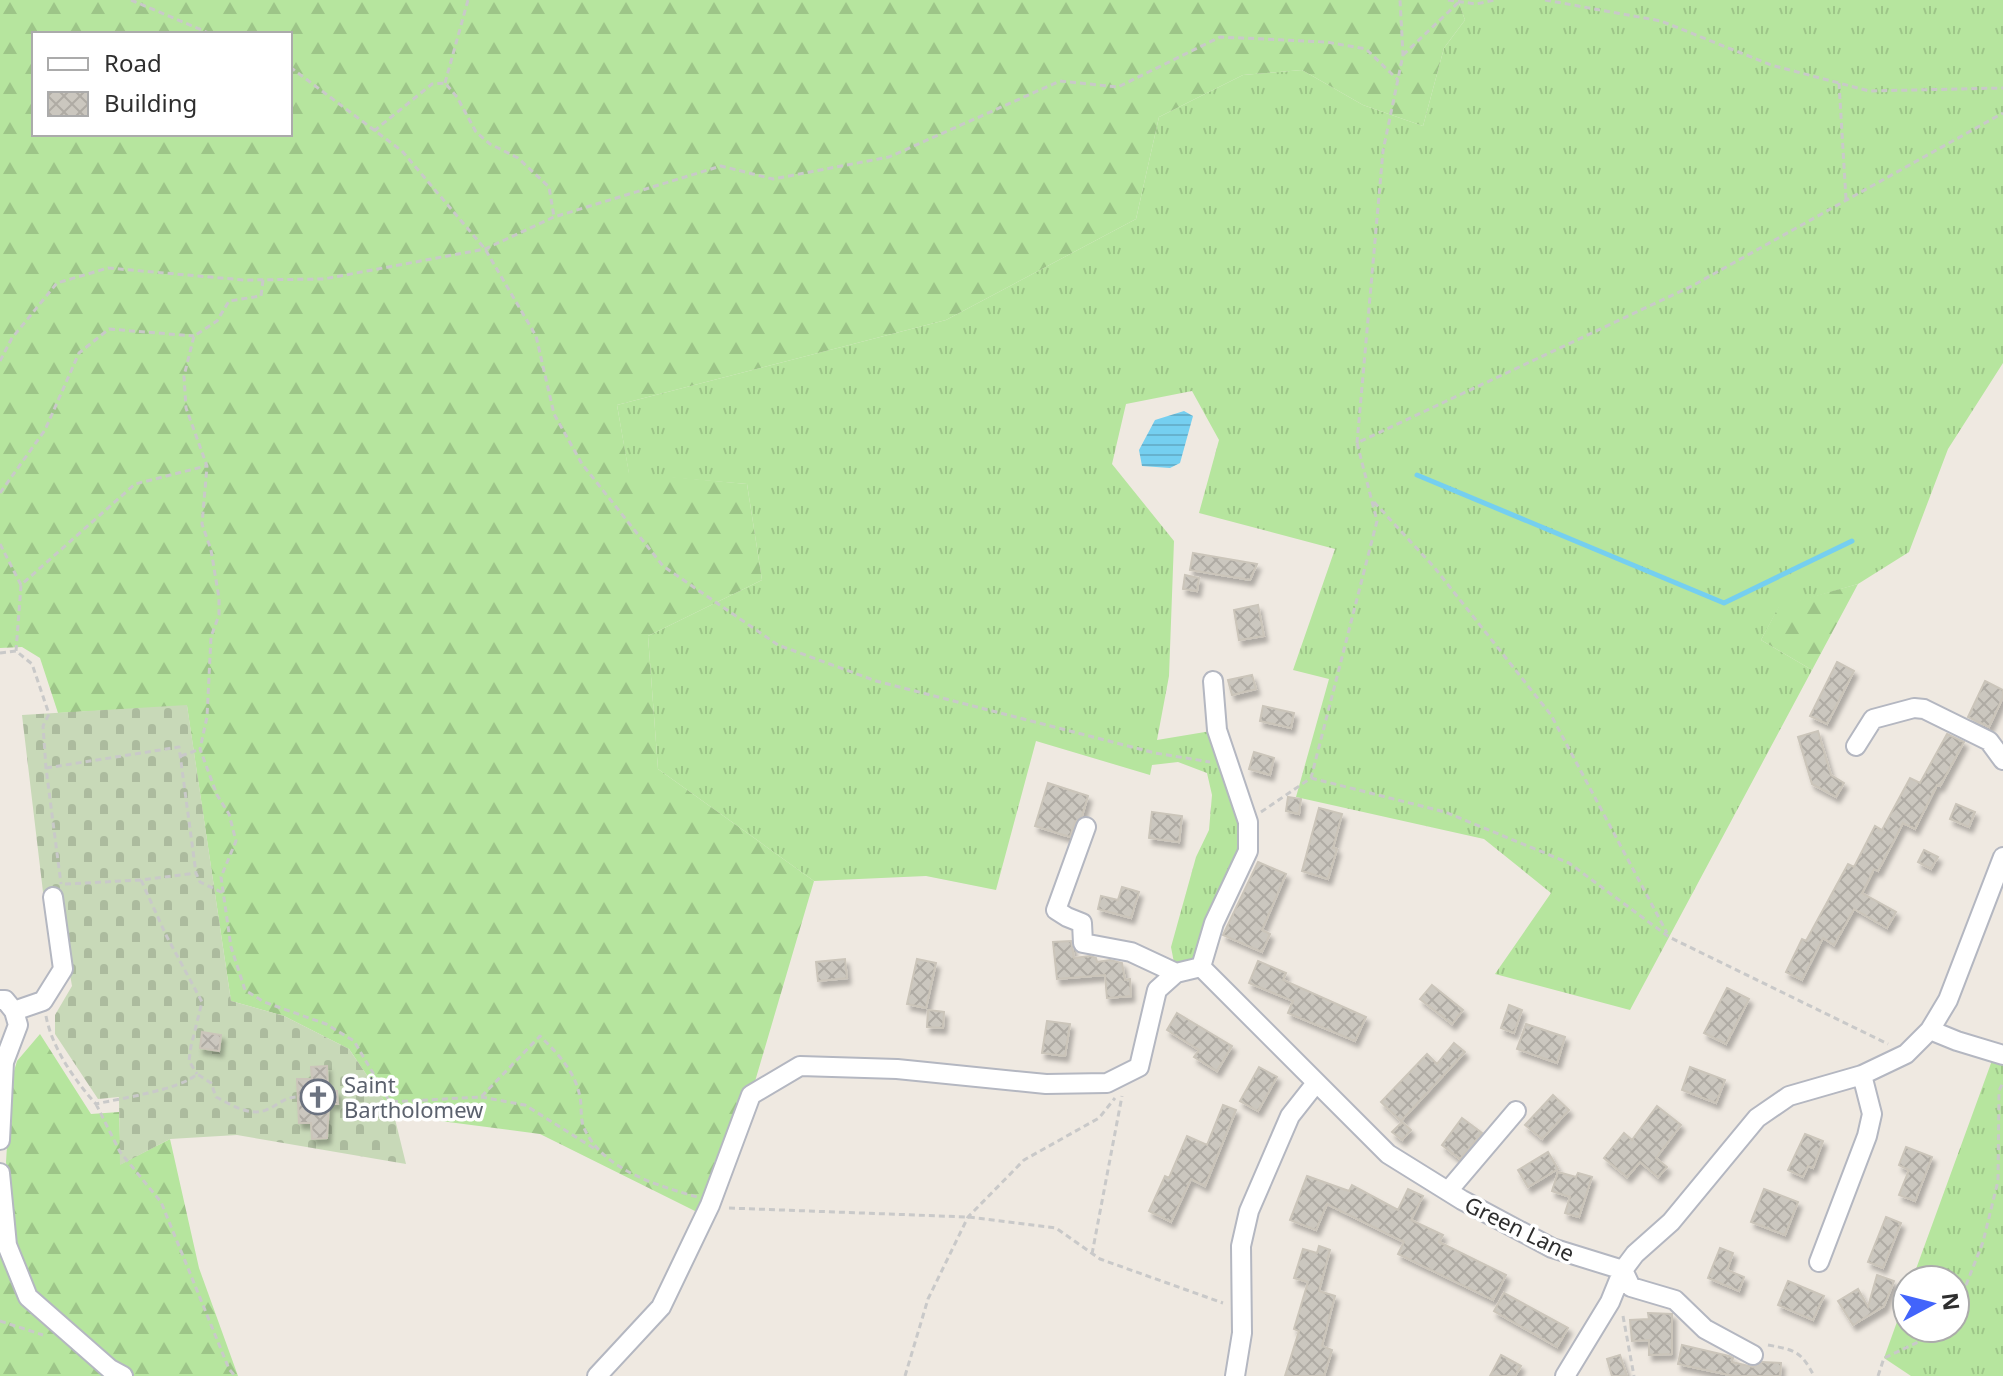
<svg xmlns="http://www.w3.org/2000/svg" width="2003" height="1376" font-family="'Noto Sans',sans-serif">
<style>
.grass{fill:url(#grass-tufts)}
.forest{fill:url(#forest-firs);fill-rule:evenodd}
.cemetery{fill:url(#cemetery-stones)}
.water{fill:url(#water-rules)}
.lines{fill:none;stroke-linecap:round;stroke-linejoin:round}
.stream{stroke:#75cff0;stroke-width:5}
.building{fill:url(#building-cross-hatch);stroke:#cbc5ba;stroke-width:2;filter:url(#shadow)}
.minor-casing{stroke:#b4b7c1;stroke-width:22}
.path{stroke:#c9c9c9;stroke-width:3;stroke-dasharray:6 4;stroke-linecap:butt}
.minor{stroke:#fff;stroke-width:18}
.labels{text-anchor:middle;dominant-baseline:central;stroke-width:7;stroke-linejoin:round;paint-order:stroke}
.worship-label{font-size:22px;fill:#5b616d;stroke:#fff;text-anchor:start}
.street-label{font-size:22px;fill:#2e2e2e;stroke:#fff}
</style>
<defs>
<pattern id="grass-tufts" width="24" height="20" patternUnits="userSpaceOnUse" patternTransform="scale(2)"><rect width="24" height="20" fill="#b6e59e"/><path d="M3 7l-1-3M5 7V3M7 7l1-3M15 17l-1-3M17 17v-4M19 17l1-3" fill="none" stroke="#9dc588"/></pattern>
<pattern id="forest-firs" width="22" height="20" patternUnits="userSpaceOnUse" patternTransform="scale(2)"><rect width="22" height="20" fill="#b6e59e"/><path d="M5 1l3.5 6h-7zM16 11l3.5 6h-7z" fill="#9dc588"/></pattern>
<pattern id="cemetery-stones" width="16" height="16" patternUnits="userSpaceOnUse" patternTransform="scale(2)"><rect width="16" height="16" fill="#c8d9b8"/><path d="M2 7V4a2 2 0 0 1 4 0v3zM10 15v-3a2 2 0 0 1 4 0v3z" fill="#acbb9e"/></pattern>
<pattern id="water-rules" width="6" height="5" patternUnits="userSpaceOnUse" patternTransform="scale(2)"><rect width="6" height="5" fill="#75cff0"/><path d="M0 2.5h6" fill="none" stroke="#66b2ce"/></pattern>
<pattern id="building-cross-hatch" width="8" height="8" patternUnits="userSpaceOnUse" patternTransform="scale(2)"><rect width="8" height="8" fill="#cbc7bf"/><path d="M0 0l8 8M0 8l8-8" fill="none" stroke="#afaba4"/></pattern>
<filter id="shadow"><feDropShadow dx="3.5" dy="5.5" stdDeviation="2" flood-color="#0004"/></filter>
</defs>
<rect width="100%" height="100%" fill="#efe9e1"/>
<path class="grass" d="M1458 0H2003V363L1948 449 1909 552 1858 584 1779 607 1761 640 1812 670 1630 1010 1495 974 1551 893 1484 839 1296 797 1329 679 1293 670 1335 549 1199 513 1219 440 1192 391 1126 404 1112 464 1174 541 1169 676 1157 740 1217 730 1248 822 1201 967 1176 973 1171 947 1196 857 1209 830 1212 795 1207 773 1178 762 1152 765 1150 775 1036 741 996 890 926 876 814 881 658 769 648 636 762 580 747 484 629 474 617 405 946 320 1136 219 1159 117 1243 75 1302 70 1363 105 1423 126 1444 48 1465 20Z
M1994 1055 2003 1058V1376H1911L1884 1358 1907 1294V1328H1955V1280H1912Z"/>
<path class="forest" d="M0 0H1458L1465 20 1444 48 1423 126 1363 105 1302 70 1243 75 1159 117 1136 219 946 320 617 405 629 473 747 484 762 580 648 636 658 769 814 881 751 1095 705 1216 540 1134 394 1115 349 1049 284 1016 231 1001 187 706 58 713 40 658 22 647 0 648ZM34 34H290V134H34Z
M1858 584 1812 670 1761 640 1779 606Z
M40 1034 91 1114 119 1112 121 1164 170 1139 199 1268 238 1376H0V1233L25 1304 103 1371 104 1350 32 1295 13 1241 6 1162 11 1081 17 1061Z"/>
<path class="cemetery" d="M187 705 231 1001 284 1016 349 1049 394 1115 406 1164 237 1135 170 1139 120 1165 119 1097 98 1099 55 1034V1015L72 986 58 906 43 892 22 715Z"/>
<path class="water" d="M1184 411 1193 416 1180 463 1170 468 1142 466 1139 450 1155 420Z"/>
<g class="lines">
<path class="stream" d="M1417 475 1724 603 1852 541"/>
</g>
<path class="building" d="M1193 553 1257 564 1250 580 1190 570Z
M1185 575 1199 578 1197 591 1183 589Z
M1258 605 1264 636 1239 640 1234 610Z
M1837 662 1854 671 1827 724 1810 716Z
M1252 675 1256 689 1232 695 1228 680Z
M1985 681 2003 690V697L1989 727 1968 717Z
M1263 706 1294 713 1291 728 1260 721Z
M1818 731 1831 775 1844 783 1836 797 1812 784 1798 737Z
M1947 734 1964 742 1940 786 1937 785 1915 829 1903 823 1878 871 1874 869 1862 893 1896 912 1887 928 1854 909 1834 945 1823 938 1802 980 1786 972 1802 939 1806 941 1848 864 1854 867 1875 826 1882 830 1910 778 1920 783Z
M1254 752 1274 758 1270 775 1249 769Z
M1048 783 1088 796 1082 816 1075 822 1070 837 1035 826Z
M1288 797 1301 799 1299 814 1286 811Z
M1956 804 1975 812 1969 827 1950 819Z
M1319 808 1342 814 1333 848 1337 849 1328 879 1302 871Z
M1152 812 1182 816 1179 842 1149 838Z
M1924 850 1938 857 1931 869 1918 862Z
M1258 862 1286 874 1262 930 1270 934 1262 952 1223 935Z
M1122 887 1139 892 1131 918 1098 909 1101 896 1118 900Z
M1071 941 1074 958 1090 956 1096 958 1097 962 1110 960 1122 963 1125 980 1130 979 1131 996 1107 998 1105 975 1057 979 1053 942Z
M845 959 847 978 818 981 816 962Z
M917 959 936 963 926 1008 907 1004Z
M1258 961 1286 973 1283 980 1366 1017 1355 1041 1288 1013 1293 1001 1249 983Z
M1432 985 1463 1010 1452 1024 1420 999Z
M1727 988 1749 999 1726 1044 1704 1033Z
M1509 1005 1522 1010 1514 1033 1501 1028Z
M928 1010 944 1012 943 1028 927 1027Z
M1177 1013 1232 1046 1217 1071 1194 1057 1199 1050 1167 1030Z
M1047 1021 1070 1024 1065 1056 1042 1053Z
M1526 1024 1565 1037 1557 1063 1517 1049Z
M202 1032 221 1035 219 1051 200 1048Z
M1454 1043 1465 1052 1401 1121 1381 1102 1427 1054 1437 1064Z
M327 1066 328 1091H337L338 1104H329L327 1138 312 1139 311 1123H299L297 1079H312L311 1067Z
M1259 1067 1277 1077 1258 1111 1240 1101Z
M1690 1067 1725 1080 1716 1103 1682 1090Z
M1553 1095 1569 1110 1542 1139 1525 1125Z
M1223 1105 1236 1110 1205 1186 1191 1179 1171 1222 1149 1211 1165 1176 1169 1178 1187 1136 1207 1145Z
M1657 1106 1681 1125 1656 1158 1667 1167 1658 1177 1640 1162 1627 1177 1604 1158 1624 1133 1632 1140Z
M1462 1118 1482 1133 1460 1159 1442 1145Z
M1402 1122 1411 1130 1402 1140 1392 1132Z
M1805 1134 1823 1141 1813 1168 1808 1166 1803 1177 1788 1170Z
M1906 1147 1932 1157 1915 1201 1899 1195 1909 1170 1899 1165Z
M1548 1152 1558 1169 1528 1187 1518 1170Z
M1558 1172 1576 1177 1578 1173 1592 1177 1579 1217 1565 1213 1570 1197 1552 1191Z
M1307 1176 1349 1191 1352 1185 1398 1210 1408 1189 1423 1196 1411 1220 1443 1235 1439 1242 1506 1275 1493 1300 1398 1254 1404 1242 1327 1204 1316 1230 1290 1220Z
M1764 1189 1798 1202 1785 1235 1751 1222Z
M1886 1217 1901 1223 1883 1268 1868 1262Z
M1319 1246 1330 1250 1319 1291 1335 1296 1322 1346 1332 1350 1324 1376H1285L1299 1331 1294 1329 1308 1282 1294 1278 1303 1249 1317 1253Z
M1720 1248 1733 1253 1727 1270 1744 1277 1739 1291 1708 1278Z
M1877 1275 1894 1281 1884 1306 1853 1325 1838 1301 1858 1289 1868 1307Z
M1788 1281 1824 1296 1813 1320 1778 1305Z
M1504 1293 1568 1328 1557 1347 1494 1311Z
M1648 1313 1672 1314V1354L1649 1355V1340L1632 1341 1630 1320 1649 1319Z
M1682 1345 1729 1356 1733 1358 1732 1362 1753 1367 1762 1362 1781 1363 1780 1376H1734L1678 1364Z
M1501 1355 1521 1366 1515 1376H1490Z
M1620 1355 1627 1376H1612L1607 1359Z"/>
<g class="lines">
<g class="minor-casing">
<path id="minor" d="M1856 746 1873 719 1914 708 1924 709 1989 741 2003 760
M1086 827 1056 910 1067 917 1082 923 1083 943 1131 952 1176 973
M1201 967 1388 1154 1462 1200 1552 1248 1623 1270
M1201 967 1214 923 1248 851V822L1217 730 1213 681
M0 1000H5L14 1011 43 1001 63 969 53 897
M1930 1030 1957 1041 2003 1055
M0 1059 4 1062 0 1140
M4 1062 18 1025 14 1011
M0 1173 7 1245 28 1297 110 1369 123 1376
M1448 1191 1516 1111
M1819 1262 1867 1136 1872 1114 1862 1075
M1623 1270 1631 1287 1675 1300 1705 1329 1753 1355
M597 1376 661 1307 710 1205 751 1095 800 1066 897 1069 1046 1084 1107 1083 1139 1067 1157 990 1176 973 1201 967
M1235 1376 1242 1333 1241 1246 1249 1211 1290 1116 1316 1083
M1565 1376 1610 1302 1623 1270 1635 1254 1671 1222 1757 1118 1789 1096 1862 1075 1906 1054 1930 1030 1948 1000 2003 857"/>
</g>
<path class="path" d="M131 0 211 34
M1448 0 1476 4 1495 0
M1545 0 1661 21 1771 65 1869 91 2003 88
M1403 55 1461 0
M290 67 402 151 485 249 536 336 554 414 582 464 663 566 778 645 876 681 1155 753 1210 762
M445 83 468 0
M1839 83 1846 199
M374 131 432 84 445 83 457 97 476 132 490 144 518 158 549 187 554 217
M263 280 261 296 229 301 217 321 194 336 184 376 186 408 207 466 202 524 211 550 219 598V615L211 637 207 717 200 749 217 795 229 814 236 841 221 877 231 947 245 990 264 1002 326 1024 354 1041 390 1102 481 1097 540 1036C558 1054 575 1071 580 1097 582 1107 580 1119 584 1128 603 1170 656 1185 697 1197
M0 361 12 338 57 283 108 268 244 280 324 279 485 249 554 217 721 166 773 179 889 157 1060 81 1118 87 1220 37 1326 42 1366 49 1398 80
M1357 443 1383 151 1403 55 1400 0
M0 493 45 430 79 353 109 329 194 336
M1374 502 1434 567 1551 715 1667 933
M0 544 21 585
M16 651 21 585 135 484 206 466
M0 653 16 651 32 664 49 714 43 726 46 768 61 884
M181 756 200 749
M46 768 179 747 196 873 200 882 223 893
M1311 778 1445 812 1569 863 1669 937 1888 1044
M1261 812 1311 778 1377 521 1357 443 1692 286 2003 113
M141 880 166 935 202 1002 191 1046 189 1061 197 1074
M65 884 141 880 196 873
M46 1016C52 1048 75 1081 96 1104 121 1098 180 1090 197 1074L211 1083 216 1097C230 1104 250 1117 266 1110 277 1106 283 1098 296 1097
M481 1097 525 1105 595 1149
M96 1104 120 1152 161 1202 229 1369 235 1376
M729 1208 968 1217 1056 1228 1100 1259 1223 1303
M1092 1254 1122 1096
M1955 1313 1983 1242 1998 1181 1999 1091 2003 1082
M1623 1316 1634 1376
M0 1321 43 1335
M1768 1345C1795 1350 1801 1351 1814 1376
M905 1376 928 1299 968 1217 1024 1160 1099 1118 1115 1098
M1878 1376 1884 1358 1948 1328"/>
<use href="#minor" class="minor"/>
</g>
<defs>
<g id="church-ring" transform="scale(1.8)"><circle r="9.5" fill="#fff" stroke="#6b7280" stroke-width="1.5"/><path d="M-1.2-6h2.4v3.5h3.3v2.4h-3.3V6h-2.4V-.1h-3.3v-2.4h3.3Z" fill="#6b7280"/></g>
</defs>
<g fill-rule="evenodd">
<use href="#church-ring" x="318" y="1097"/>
</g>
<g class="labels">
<g class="worship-label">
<text x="344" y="1084">Saint<tspan x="344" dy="25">Bartholomew</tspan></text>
</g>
<g class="street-label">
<text transform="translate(1520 1228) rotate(26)">Green Lane</text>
</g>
</g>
<rect x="32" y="32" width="260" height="104" fill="#ffffff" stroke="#ababab" stroke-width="2"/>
<rect x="48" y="58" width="40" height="12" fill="#ffffff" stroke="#ababab" stroke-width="2"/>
<text x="104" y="72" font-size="24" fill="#2e2e2e">Road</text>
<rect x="48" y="92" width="40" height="24" fill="url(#building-cross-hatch)" stroke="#ababab" stroke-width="2"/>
<text x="104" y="112" font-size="24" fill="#2e2e2e">Building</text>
<g transform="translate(1931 1304) rotate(83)"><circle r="38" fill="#ffffff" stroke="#ababab" stroke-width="2"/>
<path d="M0-6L14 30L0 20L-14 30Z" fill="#4264fb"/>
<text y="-12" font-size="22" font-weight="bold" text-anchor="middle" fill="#2e2e2e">N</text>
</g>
</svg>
